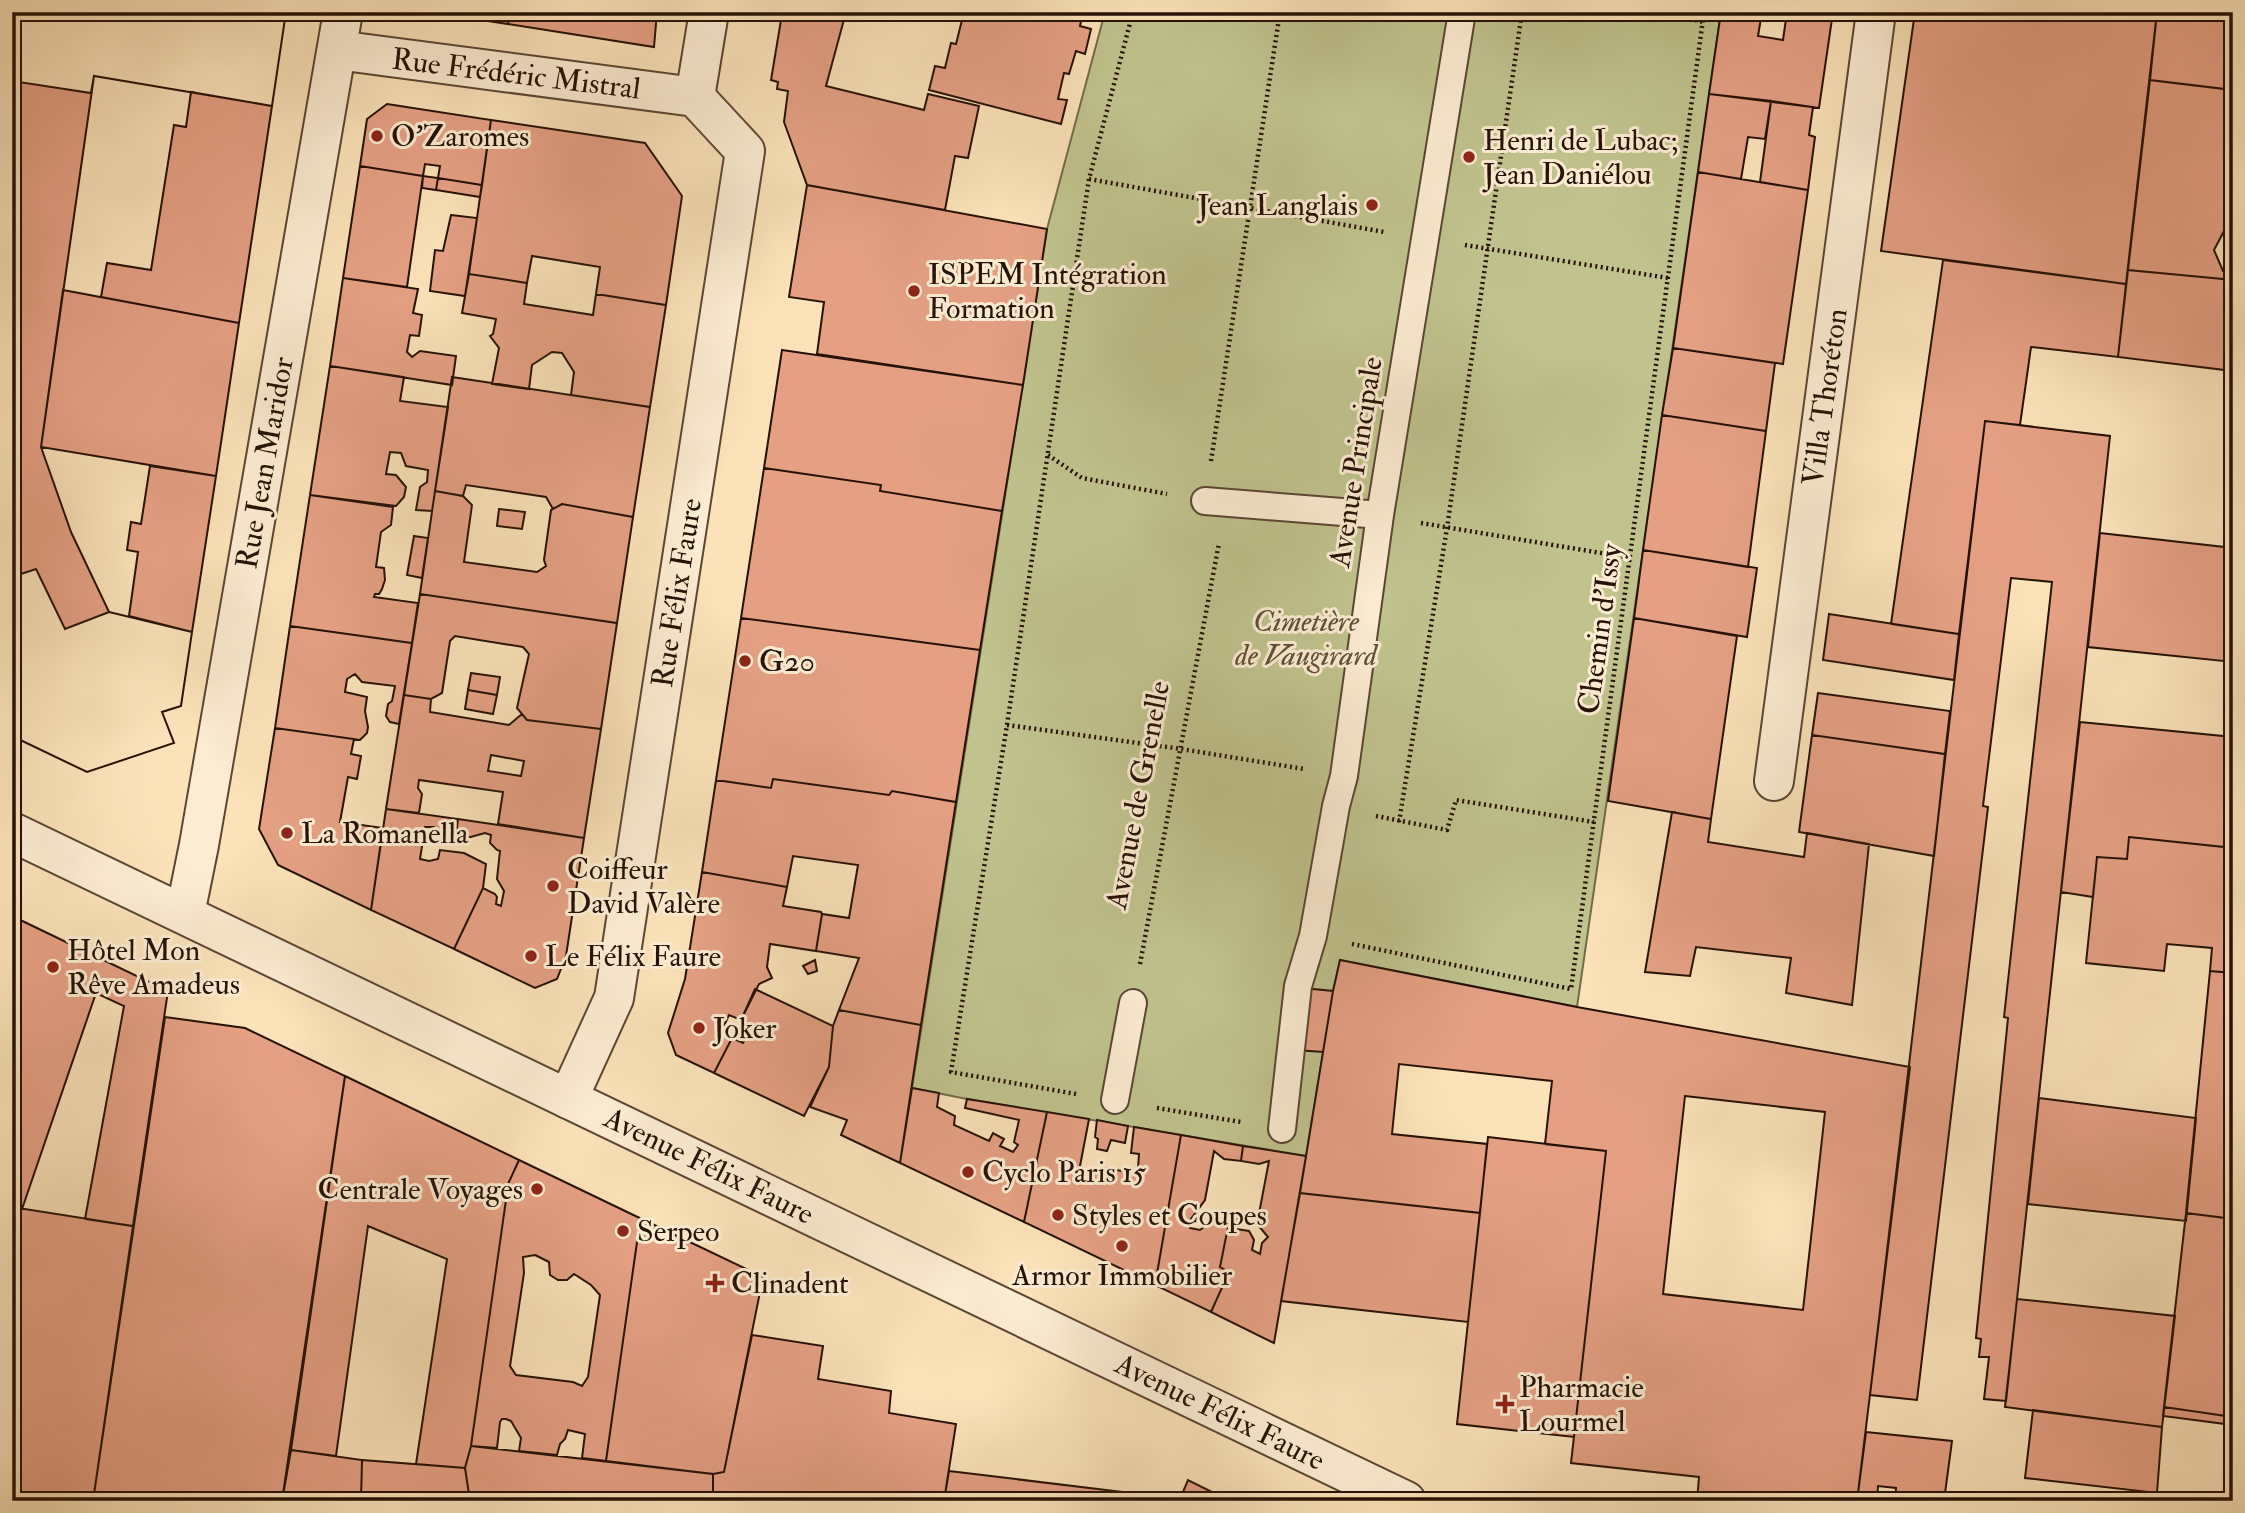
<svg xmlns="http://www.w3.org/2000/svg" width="2245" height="1513" font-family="'IM FELL Double Pica',serif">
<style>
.green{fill:#c0c38e;stroke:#736a4a;stroke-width:2}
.building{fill:#e5a084;stroke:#261106;stroke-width:2;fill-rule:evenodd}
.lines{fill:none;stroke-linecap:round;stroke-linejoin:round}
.service-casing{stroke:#5b4533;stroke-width:30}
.pedestrian-casing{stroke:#5b4533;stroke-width:42}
.minor-casing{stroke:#5b4533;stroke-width:42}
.tertiary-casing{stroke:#5b4533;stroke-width:42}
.path{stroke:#261106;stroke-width:4.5;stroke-dasharray:2 3.5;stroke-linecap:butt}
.service{stroke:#fcecd2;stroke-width:26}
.pedestrian{stroke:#fcecd2;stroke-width:38}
.minor{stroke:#fcecd2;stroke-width:38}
.tertiary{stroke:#fcecd2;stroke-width:38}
.poi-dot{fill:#8f2418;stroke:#fcecd2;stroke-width:2.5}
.labels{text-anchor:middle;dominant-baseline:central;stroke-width:6;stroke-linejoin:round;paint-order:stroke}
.street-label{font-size:30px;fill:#261106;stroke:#fcecd2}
.poi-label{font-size:30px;fill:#261106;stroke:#fcecd2;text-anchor:start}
.park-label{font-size:30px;font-style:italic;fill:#5c4f36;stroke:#fcecd2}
</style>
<rect width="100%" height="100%" fill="#fbe2b9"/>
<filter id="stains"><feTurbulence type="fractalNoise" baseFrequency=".00286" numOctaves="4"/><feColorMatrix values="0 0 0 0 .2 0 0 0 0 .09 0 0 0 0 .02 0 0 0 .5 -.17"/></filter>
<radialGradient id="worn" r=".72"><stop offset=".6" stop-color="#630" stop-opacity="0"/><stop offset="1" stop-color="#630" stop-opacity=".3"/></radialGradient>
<path class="green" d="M1105 12H1721L1577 1007 1340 960 1333 992 1306 1156 967 1099 912 1088 1047 229Z"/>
<path class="building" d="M12 12H286L272 106 94 76 91 93 12 81Z
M12 12H286L272 106 94 76 41 447 71 532 109 612 192 632 181 706 162 712 174 743 87 772 12 736Z
M429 12H509L508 24Z
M509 12H657L654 47 508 24Z
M775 12H846L826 86 924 110 928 94 979 106 968 158 955 156 945 210 807 185 784 122 788 91 777 89 778 82 771 80 781 20Z
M955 12H1083L1080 26 1091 29 1085 54 1076 51 1069 74 1064 73 1058 99 1067 100 1061 124 929 90 935 66 945 68 951 43 956 44 962 20 953 18Z
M1721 12H1762L1758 36 1783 40 1787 12H1833L1819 108 1709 94Z
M1915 12H2157L2126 284 1881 251Z
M2157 12H2233V90L2150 80Z
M2150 80 2233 90V110L2228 116 2233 135V231H2224L2214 250 2223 271 2233 272V280L2128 270Z
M191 92 272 106 239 323 101 297 107 263 151 270 174 125 186 127Z
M1709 94 1771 101 1765 139 1748 137 1741 179 1698 172Z
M1771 101 1813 107 1809 135 1815 137 1808 190 1760 182Z
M387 104 491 120 482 185 438 178 440 166 425 164 423 176 360 166 367 119Z
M491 120 645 143 682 196 666 305 596 294 600 267 532 256 527 283 469 274Z
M360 166 423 176 407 287 343 278Z
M1698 172 1808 190 1783 364 1673 348Z
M423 176 438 178 436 190 422 188Z
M438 178 482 185 480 197 436 190Z
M807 185 1047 229 1023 385 817 354 824 302 789 297Z
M451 215 477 218 465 296 430 291 435 250 443 251Z
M1943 260 2126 284 2118 357 2031 347 2020 425 1985 421 1959 634 1891 624Z
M2128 270 2233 280V371L2118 357Z
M469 274 527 283 524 304 593 315 596 294 666 305 650 407 571 395 574 372 562 353 552 352 532 365 529 389 492 384 499 348 490 336 493 334 496 319 462 313Z
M343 278 418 289 413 313 422 315 419 336 410 335 407 352 412 357 420 351 456 356 452 385 330 366Z
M63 290 239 323 216 476 41 447Z
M1673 348 1775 363 1766 431 1662 415Z
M782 350 1023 385 1002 511 880 491 881 485 764 468Z
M330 366 404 377 400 401 448 407 432 511 416 510 420 487 427 482 428 470 406 466 401 453 390 452 386 474 396 475 406 487 404 497 396 506 310 495Z
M452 377 650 407 633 517 562 504 553 509 546 497 466 485 463 496 435 491Z
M1662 415 1766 431 1748 567 1643 550Z
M1985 421 2110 436 2006 1401 1984 1399 1989 1357H1979L1981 1339 1976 1338 2008 1018 2004 1017 2052 582 2011 578 1983 806 1988 807 1917 1400 1870 1395Z
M150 466 216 476 192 632 129 616 138 552 127 550 131 522 141 524Z
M764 468 881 485 880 491 1002 511 980 650 741 618Z
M435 491 463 496 472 505 464 562 537 572 546 566 544 560 551 510 562 504 633 517 617 623 420 594Z
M310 495 393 507 391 525 381 532 376 567 384 568 385 580 382 589 379 594H375L374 597 418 603 412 643 290 626Z
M499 509 525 512 522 529 497 526Z
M2100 533 2233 548V662L2088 647Z
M414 536 428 538 422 578 407 575Z
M1643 550 1757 568 1747 637 1634 618Z
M36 569 65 629 109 612 192 632 181 706 162 712 174 743 87 772 12 736V577Z
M420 594 617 623 601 729 527 720 517 708 529 654 523 647 455 636 450 641 442 693 431 699 404 695Z
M1829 614 1959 634 1954 680 1823 660Z
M741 618 980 650 956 802 892 791 889 795 773 779 771 788 716 780Z
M1634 618 1737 636 1711 819 1608 801Z
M290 626 412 643 399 724 390 722 386 716 388 704 392 701 395 686 362 682 355 674 347 679 345 692 367 697 365 711 368 727 367 733 360 740 275 728Z
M471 673 500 677 497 695 468 690Z
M468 690 497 695 493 714 465 709Z
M1818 693 1950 711 1945 754 1812 735Z
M404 695 431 699 430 712 509 725 522 714 527 720 601 729 584 838 498 824 503 792 419 780 418 788 422 794 419 813 386 809ZM491 755 524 761 521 776 488 771Z
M2080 722 2233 737V848L2129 837 2127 859 2097 857 2093 897 2061 892Z
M275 728 354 739 351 754 361 756 357 779 348 777 340 822 383 828 371 910 278 865 259 829Z
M1812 735 1945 754 1934 856 1799 832Z
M773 779 889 795 892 791 956 802 921 1025 839 1010 859 958 816 951 822 914 849 918 858 865 793 856 787 887 702 872 716 780 771 788Z
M386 809 458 819 456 836 453 838 440 836 434 827H425L420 859 429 861 438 859 440 850 464 853 486 864 483 888 454 949 371 910Z
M1672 812 1711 819 1708 842 1804 857 1807 833 1869 844 1852 1005 1786 993 1791 958 1696 947 1690 976 1645 972Z
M458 819 584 838 566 956 557 979 535 988 454 949 483 888 495 894 497 897 496 904 501 906 504 891 497 879 500 851 497 850 490 843 491 835 485 833 467 838 456 836Z
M2129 837 2233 848V973L2210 971 2212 948 2167 944 2164 971 2086 963 2097 857 2127 859Z
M702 872 787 887 783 906 821 912 822 914 816 951 770 944 767 967 772 978 759 984 741 1020 729 1015 721 1032 732 1038 714 1073 676 1055 668 1033 685 979Z
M12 916 168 991 133 1226 85 1219 124 1006 96 993 22 1209 12 1207Z
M815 960 817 971 808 974 803 966Z
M1340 960 1577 1007 1910 1067 1857 1501H1697L1699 1477 1571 1463 1606 1151 1545 1144 1552 1081 1399 1064 1392 1134 1487 1144 1480 1213 1300 1193 1333 991ZM1685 1096 1825 1112 1803 1310 1663 1294Z
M2210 971 2233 973V1219L2186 1213Z
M1303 988 1333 991 1323 1052 1296 1050Z
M755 989 833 1026 829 1067 804 1116 714 1073 732 1038 743 1043 752 1025 741 1020Z
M839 1010 921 1025 900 1163 841 1135 847 1120 810 1107 829 1067 833 1026Z
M165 1017 245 1028 345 1076 282 1501H93Z
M345 1076 519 1160 503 1195 506 1200 471 1446 465 1468 416 1464 447 1259 368 1226 336 1456 291 1450Z
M912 1088 939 1093 937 1107 955 1116 954 1125 989 1141 993 1133 1004 1139 1000 1146 1013 1152 1018 1145 1014 1142 1019 1120 965 1108 967 1099 1047 1112 1024 1222 900 1163Z
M2039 1098 2196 1118 2186 1221 2028 1204Z
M1047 1112 1089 1119 1080 1166 1086 1172 1102 1175 1103 1168 1141 1174 1138 1169 1139 1154 1131 1153 1134 1127 1181 1135 1155 1285 1024 1222Z
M1097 1120 1128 1126 1125 1143 1111 1140 1107 1151 1097 1149 1098 1139 1095 1137Z
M1181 1135 1243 1146 1241 1161 1224 1159 1214 1151 1205 1200 1191 1219 1190 1228 1200 1230 1208 1224 1209 1213 1230 1217 1220 1267 1229 1272 1211 1312 1155 1285Z
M1488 1137 1606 1151 1574 1437 1457 1424Z
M1243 1146 1306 1156 1274 1343 1211 1312 1229 1272 1220 1267 1230 1217 1238 1219 1236 1229 1249 1231 1254 1240 1252 1250 1260 1254 1262 1243 1268 1237 1257 1224 1269 1161 1259 1164 1241 1161Z
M519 1160 648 1222 637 1242 606 1461 582 1458 585 1434 568 1430 565 1439 560 1444 557 1455 519 1451 521 1438 511 1421 506 1419H502L500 1422 497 1448 471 1446 506 1200 503 1195ZM535 1255 549 1262 550 1275 558 1280H567L574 1274 591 1285 600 1295 588 1377 582 1386 573 1382 516 1375 510 1366 524 1273 523 1257Z
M1300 1193 1480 1213 1468 1322 1281 1301Z
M12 1207 133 1226 93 1501H12Z
M2186 1213 2233 1219V1417L2164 1407Z
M648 1222 763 1277 724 1472 713 1474 606 1461 637 1242Z
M2017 1299 2175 1316 2162 1427 2005 1407Z
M752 1335 823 1346 818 1379 891 1391 889 1413 956 1424 944 1501H713V1474L724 1472Z
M2164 1407 2233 1417V1425L2163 1416Z
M2033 1410 2162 1427 2157 1493 2025 1478Z
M1866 1432 1952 1441 1944 1501H1895L1896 1488 1878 1486 1877 1501H1857Z
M471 1446 713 1474V1501H470L465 1468Z
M291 1450 362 1460 361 1501H282Z
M362 1460 465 1468 470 1501H361Z
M949 1471 1180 1499 1188 1480 1230 1501H944Z"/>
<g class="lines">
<g class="service-casing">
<path id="service" d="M1205 501 1380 515
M1115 1100 1133 1003
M1282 1129 1298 986 1313 936 1336 806 1344 776 1380 515 1462 12"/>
</g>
<g class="pedestrian-casing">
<path id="pedestrian" d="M695 97 709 12"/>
</g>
<g class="minor-casing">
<path id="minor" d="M337 50 695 97 745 151 614 998 568 1099
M1774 781 1876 12
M185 914 199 845 343 12"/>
</g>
<g class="tertiary-casing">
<path id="tertiary" d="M12 832 1406 1501"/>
</g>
<path class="path" d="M1663 12 1703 22
M1089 179 1384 232
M1465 245 1668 278
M1048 455 1082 478 1167 494
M1211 461 1280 12
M1421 523 1631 558
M1007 725 1181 749 1304 769
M1376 816 1447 830 1456 800 1594 822
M1399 822 1447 528 1522 12
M1352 944 1571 989 1704 12
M1140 964 1219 543
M1076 1094 951 1072 1007 725 1089 179 1133 12
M1157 1108 1241 1122"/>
<use href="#service" class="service"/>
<use href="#pedestrian" class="pedestrian"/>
<use href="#minor" class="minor"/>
<use href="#tertiary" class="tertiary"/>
</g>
<g class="poi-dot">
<circle cx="377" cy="136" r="7"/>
<circle cx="1469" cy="157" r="7"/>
<circle cx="1372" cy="205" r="7"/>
<circle cx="914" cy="291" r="7"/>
<circle cx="745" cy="661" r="7"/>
<circle cx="287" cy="833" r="7"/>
<circle cx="553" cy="886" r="7"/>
<circle cx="531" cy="956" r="7"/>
<circle cx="53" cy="967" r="7"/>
<circle cx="699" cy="1028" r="7"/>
<circle cx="968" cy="1172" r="7"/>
<circle cx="537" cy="1189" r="7"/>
<circle cx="1058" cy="1215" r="7"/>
<circle cx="623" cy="1231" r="7"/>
<circle cx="1122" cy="1246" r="7"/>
<path d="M711.5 1272.5h7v7h7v7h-7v7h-7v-7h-7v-7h7z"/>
<path d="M1501.5 1393.5h7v7h7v7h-7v7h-7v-7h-7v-7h7z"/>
</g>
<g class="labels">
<g class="street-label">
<text transform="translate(516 74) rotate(7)">Rue Frédéric Mistral</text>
<text transform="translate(1825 397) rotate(-82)">Villa Thoréton</text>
<text transform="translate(1356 462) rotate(-81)">Avenue Principale</text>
<text transform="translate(265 463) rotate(-80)">Rue Jean Maridor</text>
<text transform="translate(677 593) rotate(-81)">Rue Félix Faure</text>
<text transform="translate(1600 629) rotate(-82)">Chemin d'Issy</text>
<text transform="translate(1138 795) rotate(-79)">Avenue de Grenelle</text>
<text transform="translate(709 1166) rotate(26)">Avenue Félix Faure</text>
<text transform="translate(1220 1412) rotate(26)">Avenue Félix Faure</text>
</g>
<g class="poi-label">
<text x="391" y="136">O'Zaromes</text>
<text x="1483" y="140">Henri de Lubac;<tspan x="1483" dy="34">Jean Daniélou</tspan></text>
<text x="1358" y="205" text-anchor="end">Jean Langlais</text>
<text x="928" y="274">ISPEM Intégration<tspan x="928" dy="34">Formation</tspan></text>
<text x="759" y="661">G20</text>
<text x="301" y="833">La Romanella</text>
<text x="567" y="869">Coiffeur<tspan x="567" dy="34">David Valère</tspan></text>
<text x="67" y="950">Hôtel Mon<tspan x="67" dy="34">Rêve Amadeus</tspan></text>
<text x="545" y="956">Le Félix Faure</text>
<text x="713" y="1028">Joker</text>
<text x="982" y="1172">Cyclo Paris 15</text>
<text x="523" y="1189" text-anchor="end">Centrale Voyages</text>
<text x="1072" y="1215">Styles et Coupes</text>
<text x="637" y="1231">Serpeo</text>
<text x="1122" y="1275" text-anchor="middle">Armor Immobilier</text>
<text x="731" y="1283">Clinadent</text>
<text x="1519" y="1387">Pharmacie<tspan x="1519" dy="34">Lourmel</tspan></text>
</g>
<g class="park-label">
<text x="1306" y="621">Cimetière<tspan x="1306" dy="34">de Vaugirard</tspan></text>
</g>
</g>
<rect width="2245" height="1513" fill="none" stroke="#fbe2b9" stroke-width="42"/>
<rect x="14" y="14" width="2217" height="1485" fill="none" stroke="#261106" stroke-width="3.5"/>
<rect x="21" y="21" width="2203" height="1471" fill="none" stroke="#261106" stroke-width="2"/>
<rect width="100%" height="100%" filter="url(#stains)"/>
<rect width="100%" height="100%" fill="url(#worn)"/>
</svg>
